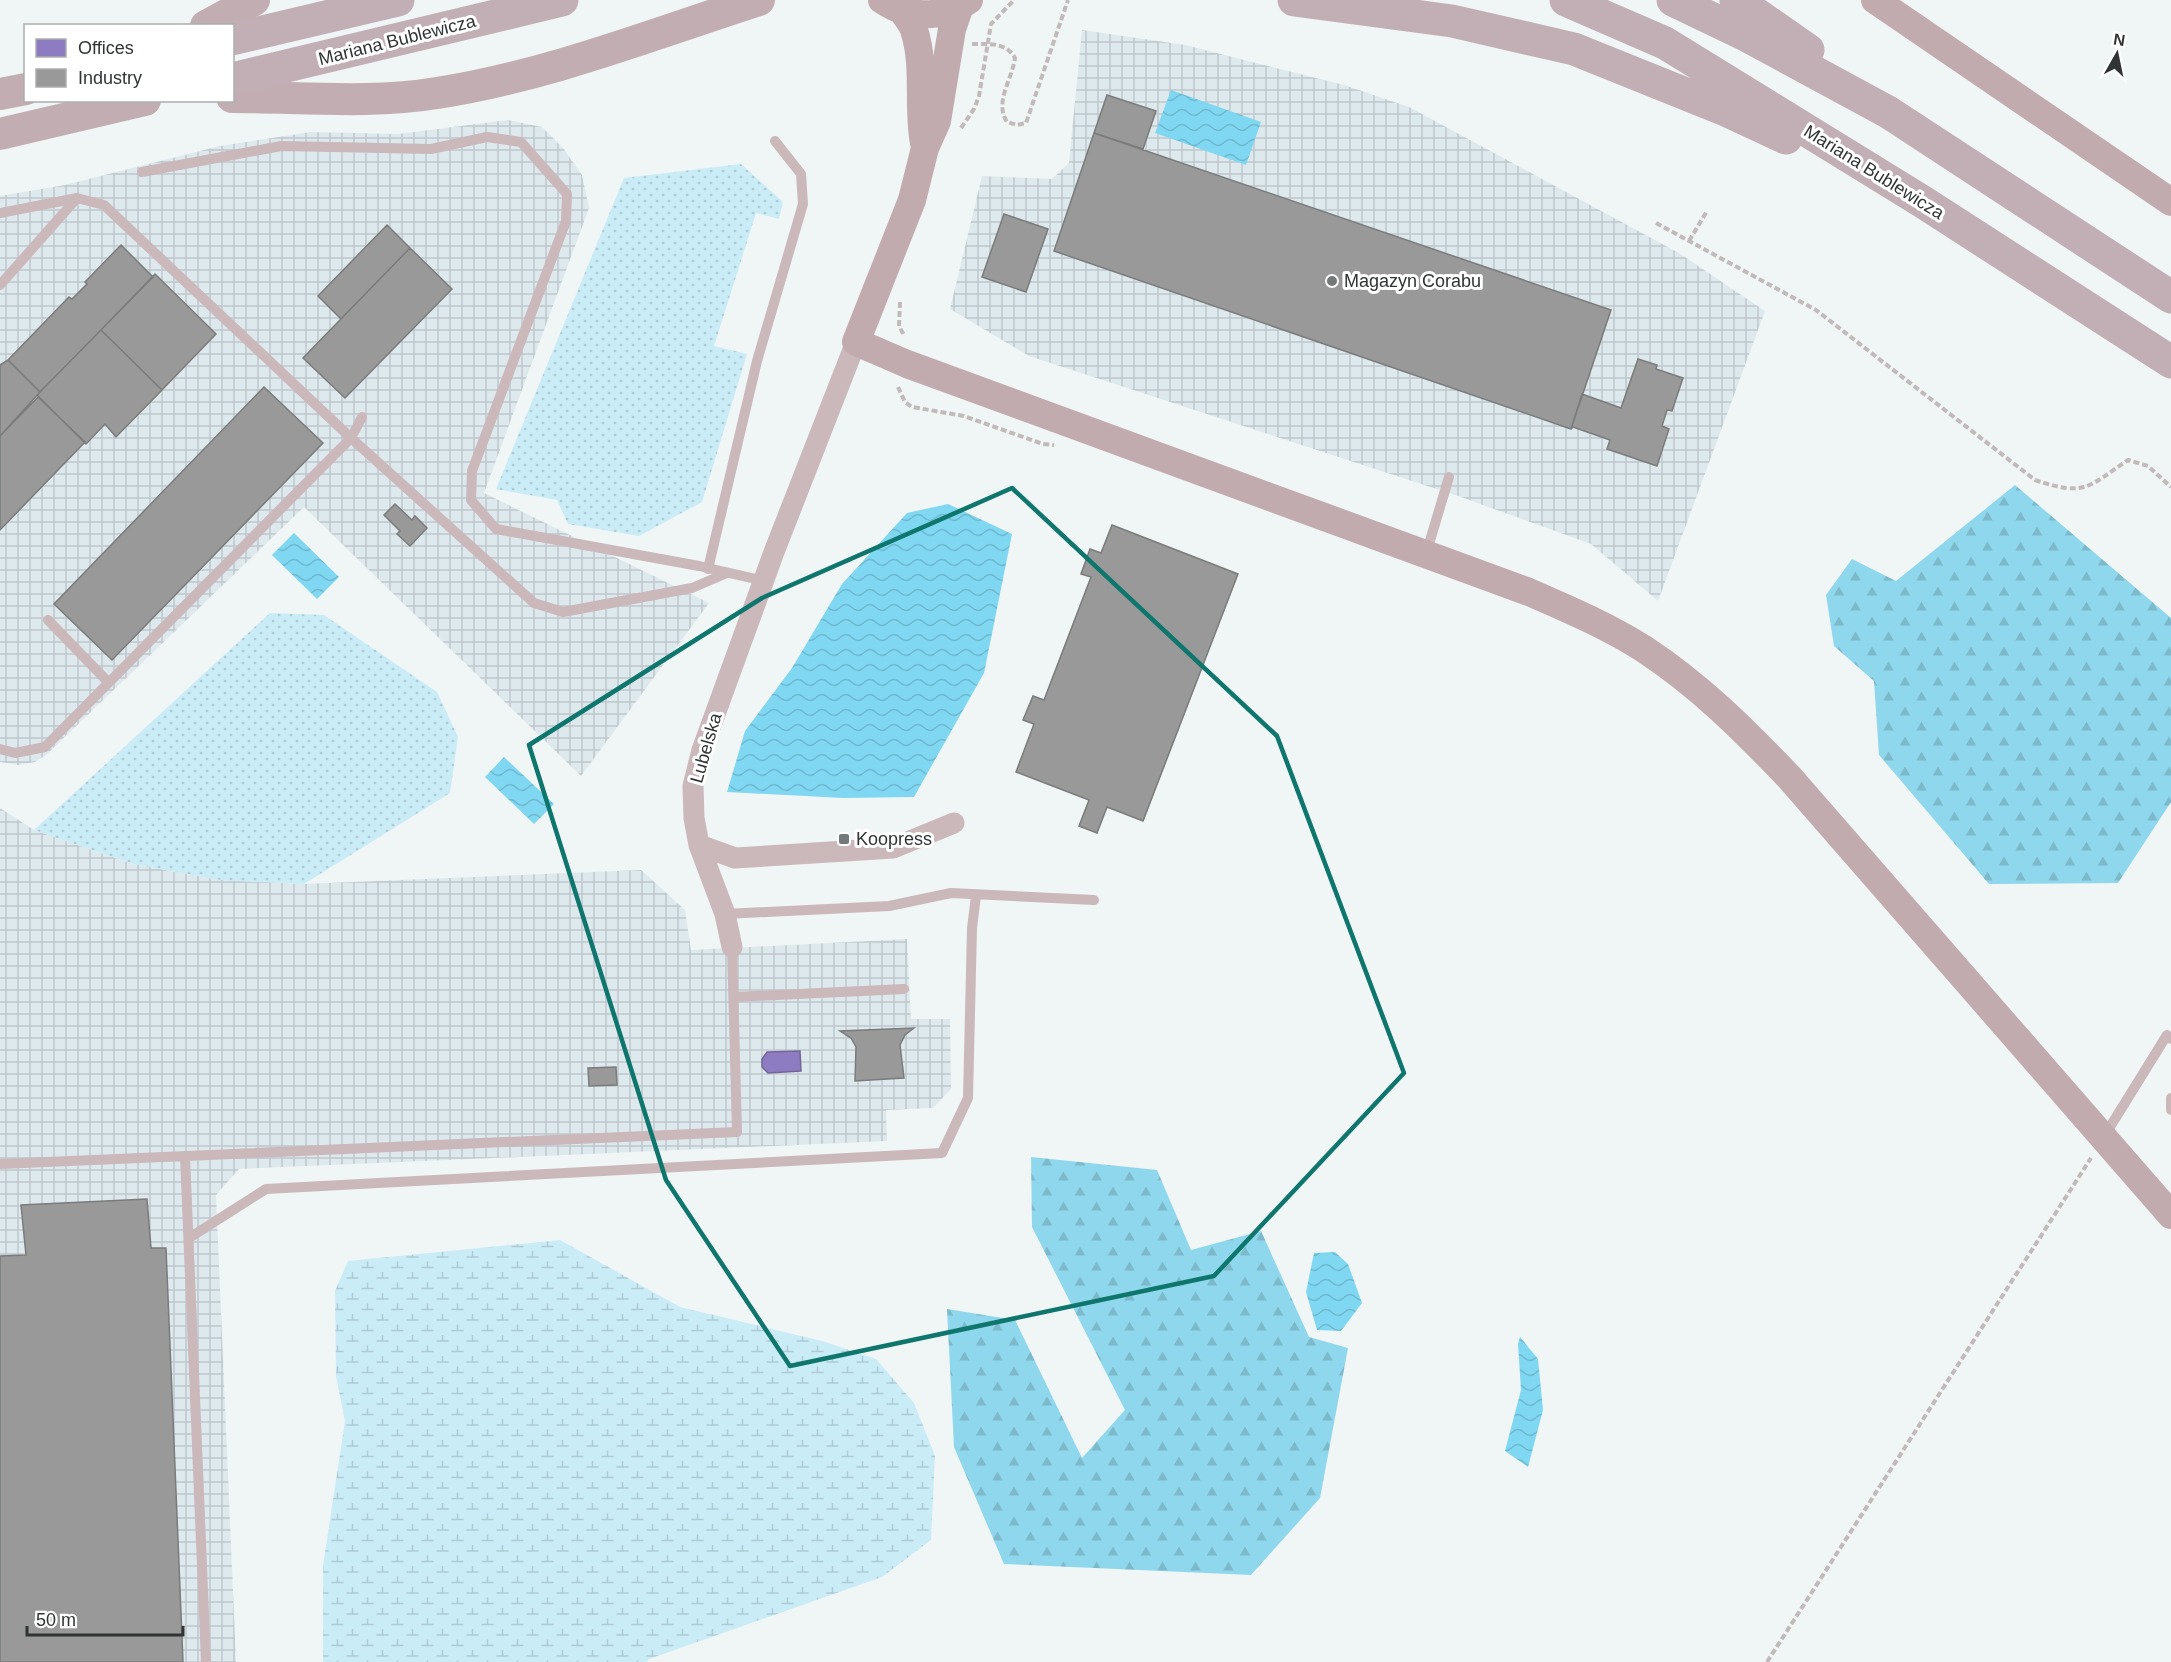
<svg xmlns="http://www.w3.org/2000/svg" width="2171" height="1662" font-family="Arial,sans-serif">
<style>
.industrial{fill:url(#industrial-grid)}
.grass{fill:url(#grass-dots)}
.forest{fill:url(#forest-firs)}
.wetland{fill:url(#wetland-marsh)}
.water{fill:url(#water-waves)}
.offices{fill:#8e7cc3;stroke:#726698;stroke-width:1.5}
.industry{fill:#999;stroke:#7a7b7b;stroke-width:1.5}
.lines{fill:none;stroke-linecap:round;stroke-linejoin:round}
.path{stroke:#c2b9ba;stroke-width:4;stroke-dasharray:6 3;stroke-linecap:butt}
.lane{stroke:#cbb8bb;stroke-width:10}
.street{stroke:#cbb8bb;stroke-width:21}
.secondary{stroke:#c2abaf;stroke-width:28}
.primary{stroke:#c2aeb2;stroke-width:32}
.highway{stroke:#c2afb5;stroke-width:33}
.marked{fill:none;stroke:#0f766e;stroke-width:4.5;stroke-linejoin:round}
.poi-dot{fill:#737879;stroke:#fff;stroke-width:2}
.labels{text-anchor:middle;dominant-baseline:central;stroke-width:6;stroke-linejoin:round;paint-order:stroke}
.street-label{font-size:18px;fill:#303435;stroke:#fff}
.poi-label{font-size:18px;fill:#303435;stroke:#fff;text-anchor:start}
</style>
<defs>
<pattern id="industrial-grid" width="8" height="8" patternUnits="userSpaceOnUse" patternTransform="scale(1.5)"><rect width="8" height="8" fill="#dee9ed"/><path d="M0 4h8M4 0v8" fill="none" stroke="#bfc8cc"/></pattern>
<pattern id="grass-dots" width="8" height="8" patternUnits="userSpaceOnUse" patternTransform="scale(1.5)"><rect width="8" height="8" fill="#caecf7"/><path d="M2 2h.1M6 6h.1" fill="none" stroke="#aecbd4" stroke-width="1.8" stroke-linecap="round"/></pattern>
<pattern id="forest-firs" width="22" height="20" patternUnits="userSpaceOnUse" patternTransform="scale(1.5)"><rect width="22" height="20" fill="#8fd7ec"/><path d="M5 1l3.5 6h-7zM16 11l3.5 6h-7z" fill="#7cb9cb"/></pattern>
<pattern id="wetland-marsh" width="20" height="14" patternUnits="userSpaceOnUse" patternTransform="scale(1.5)"><rect width="20" height="14" fill="#caecf7"/><path d="M1 5h8M5 5V1M11 12h8M15 12V8" fill="none" stroke="#aecbd4"/></pattern>
<pattern id="water-waves" width="16" height="10" patternUnits="userSpaceOnUse" patternTransform="scale(1.5)"><rect width="16" height="10" fill="#7fd7f1"/><path d="M0 5q4-4 8 0t8 0" fill="none" stroke="#6eb9cf"/></pattern>
</defs>
<rect width="100%" height="100%" fill="#f0f5f6"/>
<path class="industrial" d="M1082 30 1185 45 1344 85 1409 107 1679 253 1765 311 1658 601 1591 544 1461 497 1029 356 950 309 982 176 1052 179 1069 163Z
M508 120 542 127 563 148 582 175 589 208 484 493 709 603 581 776 304 507 46 755 35 762 18 765 0 762V196L65 185 220 146 311 132 398 134Z
M0 808 34 830 133 864 220 880 304 884 641 870 685 910 691 950 907 939 911 1019H950L951 1089 933 1108 886 1110 887 1141 239 1169 216 1195 236 1662H0Z"/>
<path class="grass" d="M741 164 783 202 779 219 756 213 714 346 747 354 702 502 639 536 568 524 557 500 496 489 624 178Z
M270 613 324 615 437 692 458 737 450 793 304 884 220 880 133 864 34 830Z"/>
<path class="forest" d="M2015 485 2171 618V802L2118 883 1989 884 1879 755 1874 681 1834 646 1826 595 1852 559 1896 581Z
M1031 1157 1157 1170 1191 1250 1261 1231 1309 1337 1348 1348 1320 1498 1251 1575 1004 1564 954 1447 947 1309 1015 1320 1082 1458 1125 1410 1032 1227Z"/>
<path class="wetland" d="M560 1240 680 1307 822 1341 876 1359 914 1403 935 1456 931 1540 882 1577 649 1659 647 1662H323V1566L345 1421 336 1376 335 1291 348 1261Z"/>
<path class="water" d="M1171 90 1261 122 1246 165 1155 133Z
M948 504 1012 534 984 673 914 797 843 798 727 792 745 731 792 668 842 584 907 513Z
M294 533 339 577 317 599 272 555Z
M504 757 554 804 534 824 485 777Z
M1335 1252 1348 1264 1362 1303 1341 1331 1317 1330 1306 1292 1314 1253Z
M1520 1337 1538 1359 1543 1410 1528 1467 1505 1451 1521 1390 1518 1344Z"/>
<path class="offices" d="M800 1051 801 1071 768 1073 762 1067V1059L767 1052Z"/>
<path class="industry" d="M1107 95 1156 111 1143 149 1094 133Z
M1094 133 1611 310 1571 429 1054 251Z
M1004 214 1048 229 1026 292 982 277Z
M387 225 410 248 341 319 318 296Z
M121 245 153 277 40 392 8 360 69 297 72 299 87 284 85 282Z
M410 248 452 289 345 398 303 358Z
M155 274 216 334 162 390 101 330Z
M101 330 162 390 116 437 105 424 86 444 37 395Z
M1638 359 1657 365 1656 369 1683 378 1672 411 1667 410 1662 426 1669 429 1657 466 1607 449 1610 440 1573 427 1571 429 1582 394 1621 408Z
M8 360 40 392 0 436V365Z
M264 387 323 443 112 660 54 604Z
M38 397 85 442 0 530V436Z
M395 504 412 520 415 516 427 528 410 546 397 534 400 531 384 515Z
M1112 525 1238 574 1143 821 1107 807 1097 833 1079 826 1089 800 1016 772 1034 724 1023 720 1033 696 1044 700 1091 577 1081 574 1090 549 1101 553Z
M914 1028 905 1035 900 1045 904 1078 855 1081 856 1047 851 1038 840 1031Z
M616 1067 617 1085 589 1086 588 1068Z
M147 1199 151 1248H166L183 1662H0V1256L26 1255 21 1205Z"/>
<g class="lines">
<path class="path" d="M972 44C989 44 1006 42 1015 58 1012 80 994 102 1007 122L1017 125 1026 123 1068 0
M961 128 974 109 979 96 991 24 1014 0
M1656 223 1816 310 2035 480C2085 497 2088 487 2128 460L2148 466 2171 487
M1689 241 1707 211
M900 302 899 326 904 335
M898 387 905 402 912 407 964 416 1043 444 1054 445
M1767 1662 2091 1158"/>
<path class="lane" d="M142 172 281 146 431 149 487 137 521 142 567 194 566 221 472 471 471 500 496 529 699 566 764 581
M0 213 77 198
M0 285 77 198 104 205 351 438 534 603 563 612 692 588 727 573
M1426 554 1449 477
M708 569 757 361 803 204 801 174 775 141
M48 620 108 682
M0 749 15 753 45 747 351 438 362 417
M725 914 889 906 951 893 1094 900
M734 997 904 989
M2171 1098V1110
M2105 1135 2167 1035 2171 1039
M185 1156 206 1662
M0 1164 737 1132 732 947
M189 1238 266 1189 942 1153 968 1098 972 928 976 896"/>
<path class="street" d="M699 845 735 858 893 848 954 823
M732 947 725 914 699 845 694 818 693 786 702 750 774 552 856 342"/>
<path class="secondary" d="M882 0C910 19 942 19 969 0
M1875 0 2171 202
M960 6 952 29 937 121 925 148 912 200 856 342 907 364 1529 592C1568 609 1608 626 1644 649 1699 685 1744 730 1789 777L2171 1215
M902 10C906 17 912 23 914 30 926 66 917 107 924 143"/>
<path class="primary" d="M206 26 254 0
M0 94 26 89
M232 97C299 97 372 104 437 93 547 76 653 34 759 0
M0 134 145 100"/>
<path class="highway" d="M1294 0 1452 21 1574 49 1728 111 1786 138
M1566 0 1665 43 1923 202 2171 362
M1673 0 1744 34 1888 112 2171 297
M1736 0 1808 50
M232 39 398 0
M232 79 562 0"/>
</g>
<path class="marked" d="M1012 488 1277 736 1404 1073 1214 1276 790 1366 666 1180 529 745 762 598Z"/>
<g class="poi-dot">
<circle cx="1332" cy="281" r="6"/>
<rect x="838" y="833" width="12" height="12" rx="3"/>
</g>
<g class="labels">
<g class="street-label">
<text transform="translate(397 40) rotate(-14)">Mariana Bublewicza</text>
<text transform="translate(1874 172) rotate(32)">Mariana Bublewicza</text>
<text transform="translate(706 748) rotate(-74)">Lubelska</text>
</g>
<g class="poi-label">
<text x="1344" y="281">Magazyn Corabu</text>
<text x="856" y="839">Koopress</text>
</g>
</g>
<rect x="24" y="24" width="210" height="78" fill="#ffffff" stroke="#acaeae" stroke-width="1.5"/>
<rect x="36" y="39" width="30" height="18" fill="#8e7cc3" stroke="#acaeae" stroke-width="1.5"/>
<text x="78" y="54" font-size="18" fill="#303435">Offices</text>
<rect x="36" y="69" width="30" height="18" fill="#999999" stroke="#acaeae" stroke-width="1.5"/>
<text x="78" y="84" font-size="18" fill="#303435">Industry</text>
<g transform="translate(2117 54) rotate(9)" stroke="#ffffff" stroke-width="4.5" paint-order="stroke">
<path d="M0-4.5L10 22L0 15L-10 22Z" fill="#303435"/>
<text y="-9" font-size="16" font-weight="bold" text-anchor="middle" fill="#303435">N</text>
</g>
<path d="M27 1626v9h156v-9" fill="none" stroke="#303435" stroke-width="3"/>
<text x="36" y="1626" font-size="18" fill="#303435" stroke="#ffffff" stroke-width="4.5" paint-order="stroke">50 m</text>
</svg>
